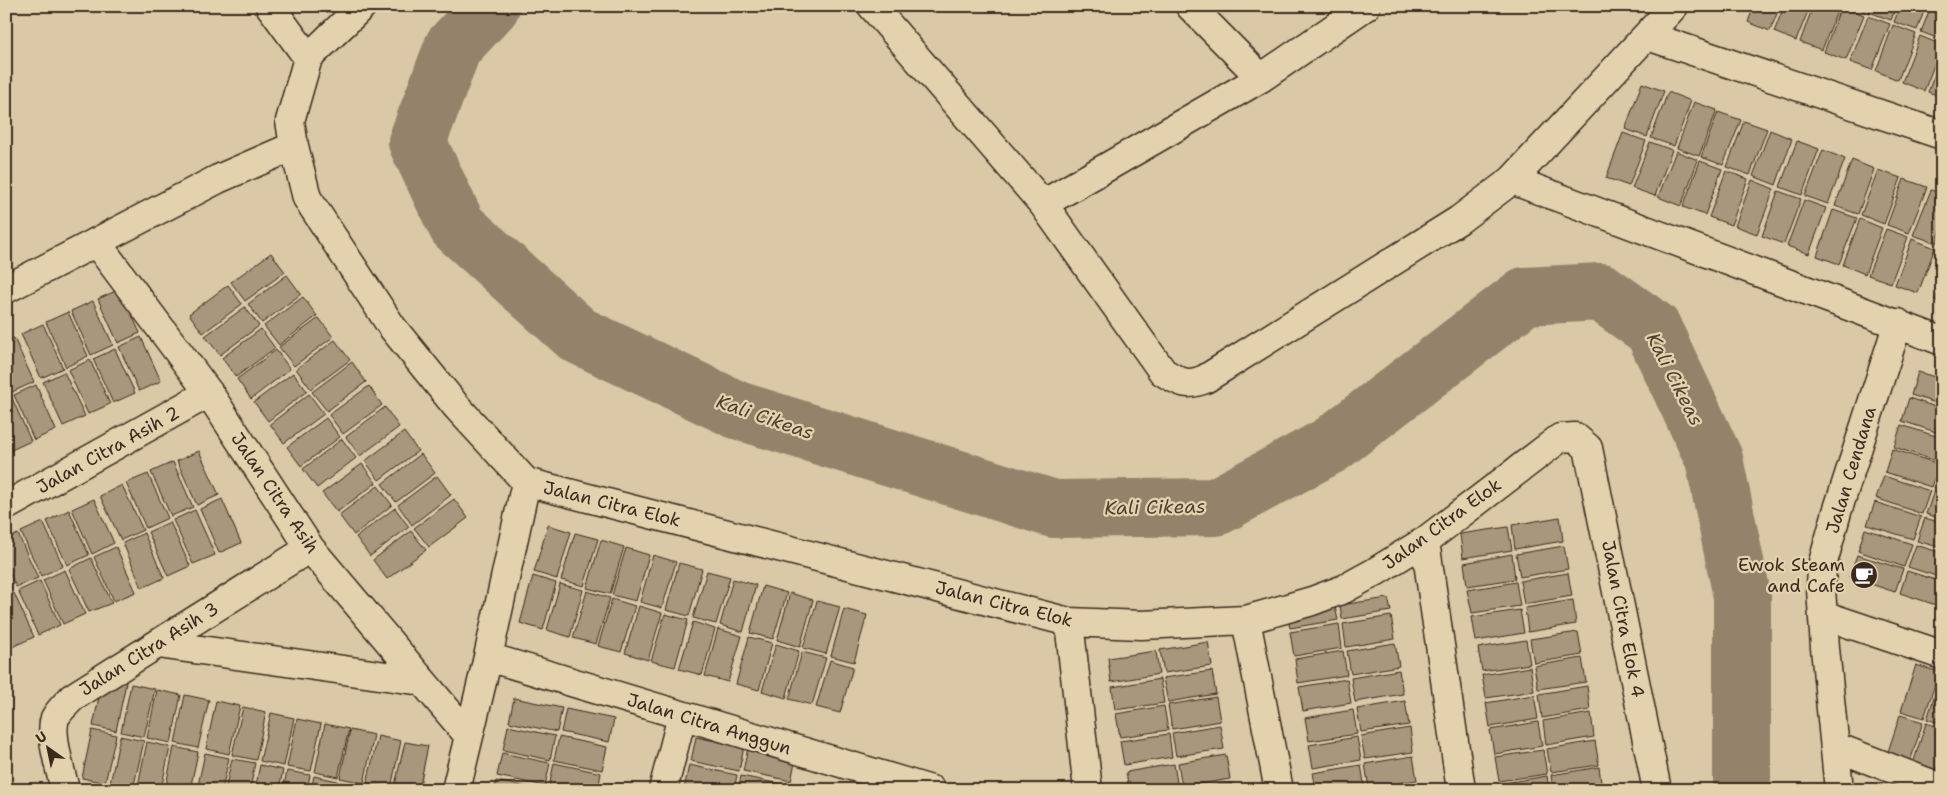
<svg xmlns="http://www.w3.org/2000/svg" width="1948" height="796" font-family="'Shantell Sans',sans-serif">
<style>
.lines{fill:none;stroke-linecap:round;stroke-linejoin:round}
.river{stroke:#94836b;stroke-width:58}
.building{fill:#a8977c;stroke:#3b2a1e}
.street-casing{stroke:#3b2a1e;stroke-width:31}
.street{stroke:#e4d2af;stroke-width:28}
.labels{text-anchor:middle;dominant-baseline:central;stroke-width:4.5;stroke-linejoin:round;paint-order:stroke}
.street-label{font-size:18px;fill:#3b2a1e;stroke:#e4d2af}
.poi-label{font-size:18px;fill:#3b2a1e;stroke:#e4d2af;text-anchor:end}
.water-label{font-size:19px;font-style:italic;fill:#514031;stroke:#e4d2af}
</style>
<rect width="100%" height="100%" fill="#dac8a6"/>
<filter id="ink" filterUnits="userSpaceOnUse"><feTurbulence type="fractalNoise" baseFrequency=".02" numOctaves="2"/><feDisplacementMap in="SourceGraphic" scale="10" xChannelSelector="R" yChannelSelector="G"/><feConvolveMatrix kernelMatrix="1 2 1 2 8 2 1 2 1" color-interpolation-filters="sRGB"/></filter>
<g filter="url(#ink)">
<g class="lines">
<path class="river" d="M491 6 453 47 417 142 457 226 578 335 737 410 1054 509 1216 507 1331 445 1525 296 1601 292 1653 329 1714 459 1742 596V790"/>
</g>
<path class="building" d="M1754 6H1780L1770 31 1748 22Z
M1784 6H1810L1796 41 1774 32Z
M1813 6H1839L1822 50 1800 42Z
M1841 6 1864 15 1846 60 1824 52Z
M1853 6H1867L1865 11Z
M1871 6H1896L1891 20 1869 12Z
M1900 6H1926L1917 30 1894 22Z
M1931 6H1942V40L1921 32Z
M1868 16 1890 24 1872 70 1850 62Z
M1893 25 1916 34 1898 80 1876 71Z
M1920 36 1942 45 1924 91 1902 82Z
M1942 55V97L1928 92Z
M1642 83 1664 91 1647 137 1625 129Z
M1668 92 1691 101 1674 146 1651 138Z
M1694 102 1717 110 1699 156 1677 148Z
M1718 112 1741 120 1723 165 1701 157Z
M1744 121 1767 129 1750 175 1727 167Z
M1770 130 1792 139 1776 185 1753 176Z
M1623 133 1646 141 1629 186 1606 178Z
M1797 141 1819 149 1802 195 1780 187Z
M1650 142 1672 150 1655 196 1632 188Z
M1823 150 1845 159 1828 204 1805 196Z
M1676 151 1698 160 1681 206 1658 197Z
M1852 160 1874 169 1858 214 1835 206Z
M1700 161 1722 169 1705 215 1683 207Z
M1878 170 1901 178 1884 224 1861 215Z
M1726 171 1748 179 1731 225 1709 217Z
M1904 179 1927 187 1909 233 1887 225Z
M1752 180 1774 189 1757 234 1735 226Z
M1931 190 1942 194V228L1936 243 1913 235Z
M1778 191 1801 199 1784 244 1762 236Z
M1804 200 1826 208 1809 254 1787 246Z
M1833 210 1857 218 1839 264 1817 256Z
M1860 219 1882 228 1865 274 1843 265Z
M1886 229 1908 237 1891 283 1868 275Z
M1912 239 1935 248 1918 293 1895 285Z
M271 253 285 272 245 301 231 282Z
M287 275 301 294 262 323 248 304Z
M1942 283V303L1935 300Z
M228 285 242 304 203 333 189 314Z
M120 289 140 333 118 343 98 299Z
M303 297 317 316 279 345 264 326Z
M93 301 113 345 91 355 71 311Z
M245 307 259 326 220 355 205 336Z
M68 312 88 356 66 367 46 322Z
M319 318 333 337 294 366 279 347Z
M43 324 63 368 41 378 21 334Z
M261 329 275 348 236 377 222 358Z
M141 337 161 381 139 391 119 347Z
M14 338 34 382 12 392 6 379V341Z
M335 340 350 360 311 389 296 369Z
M115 349 135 393 113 403 93 359Z
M276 350 290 369 251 399 237 379Z
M90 360 110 404 88 414 68 370Z
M352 362 366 382 327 411 312 392Z
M64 372 85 416 63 426 43 382Z
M1918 372 1942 379V405L1911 395Z
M293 373 307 391 268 421 254 402Z
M36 385 56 430 34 440 14 395Z
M369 386 382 405 343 434 329 415Z
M309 394 324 414 284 443 270 424Z
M11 396 31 441 9 451 6 444V399Z
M1909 398 1942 409V434L1902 421Z
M385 407 399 427 360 456 346 437Z
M326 418 340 437 301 466 287 447Z
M1901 425 1942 438V456L1939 462 1894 447Z
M404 432 418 451 379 480 365 461Z
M342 439 356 458 317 488 303 469Z
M1892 449 1939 464 1931 487 1885 472Z
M199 451 219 495 197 505 177 461Z
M421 454 435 473 396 502 382 484Z
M173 462 193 507 171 516 151 472Z
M362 464 376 483 337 512 322 493Z
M1942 467V490L1935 488Z
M148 474 168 518 146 528 126 483Z
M437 476 451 495 412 525 398 505Z
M1884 476 1930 491 1922 514 1876 498Z
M122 485 143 530 121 540 100 496Z
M378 486 392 505 354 535 339 515Z
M1934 491 1942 494V519L1926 514Z
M94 499 114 543 92 554 72 509Z
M222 499 241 543 219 553 200 509Z
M454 499 468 518 429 547 414 528Z
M1875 502 1921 517 1913 539 1867 525Z
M395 508 409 527 370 556 356 537Z
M69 510 89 555 67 565 47 521Z
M195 510 215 555 193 564 173 520Z
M1560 517 1563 541 1515 549 1512 525Z
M1925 518 1942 523V548L1917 541Z
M43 522 63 566 41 576 21 532Z
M170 522 190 566 168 576 148 532Z
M548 525 571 532 557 579 534 572Z
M1508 527 1512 550 1463 558 1460 534Z
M1865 529 1912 544 1904 567 1858 551Z
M411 531 426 550 387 579 373 560Z
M144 533 164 578 142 588 123 543Z
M575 533 598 539 584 586 561 580Z
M18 534 38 578 16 587 6 566V539Z
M601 540 624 547 610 594 587 588Z
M1916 545 1942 553V578L1908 567Z
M1564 546 1568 569 1520 577 1516 554Z
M116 547 136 592 114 601 94 557Z
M626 548 649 555 636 601 612 595Z
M1512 554 1515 579 1467 586 1464 563Z
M653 555 676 562 662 608 640 602Z
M1857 555 1903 569 1895 592 1849 577Z
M91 558 112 603 89 612 69 569Z
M679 563 702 569 689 616 666 610Z
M65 570 85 614 63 624 43 580Z
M707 571 730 577 716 624 693 618Z
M1907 571 1942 582V607L1900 593Z
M1568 573 1572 596 1524 604 1520 581Z
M6 576 12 589 6 592Z
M533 576 556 583 543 630 520 623Z
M733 579 756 585 743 632 720 625Z
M40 581 60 625 38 635 18 591Z
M1516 582 1520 606 1472 613 1467 590Z
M560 584 583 590 570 637 547 630Z
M763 586 787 593 773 639 750 633Z
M587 591 610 598 596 644 573 638Z
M14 593 34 637 12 647 6 633V596Z
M790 593 813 600 800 647 777 640Z
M1388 598 1391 611 1342 619 1340 605Z
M612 599 635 606 621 652 598 646Z
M1573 600 1576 624 1528 632 1525 608Z
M817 601 840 607 826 654 803 648Z
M639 606 662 613 648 660 625 653Z
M1335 607 1338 620 1290 628 1287 615Z
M844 609 867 615 854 662 831 656Z
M1520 610 1524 633 1476 641 1472 617Z
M665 614 688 620 675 667 651 661Z
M1391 616 1395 639 1346 647 1343 624Z
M693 622 715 629 702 675 679 669Z
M1339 624 1342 648 1294 656 1290 632Z
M718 629 742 636 728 682 705 676Z
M1578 632 1582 655 1534 663 1530 639Z
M749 637 772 643 759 690 736 684Z
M1526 640 1530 664 1482 671 1478 648Z
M1208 642 1212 666 1164 673 1160 650Z
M1395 643 1399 666 1351 674 1347 651Z
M776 644 799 651 786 698 762 691Z
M1156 651 1159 674 1111 682 1108 658Z
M1343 651 1347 675 1298 683 1295 659Z
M802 652 826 658 812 705 789 699Z
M1582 658 1586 682 1538 689 1534 666Z
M830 660 853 667 840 713 816 707Z
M1916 665 1939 672 1924 718 1901 711Z
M1530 667 1534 691 1486 698 1482 675Z
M1399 670 1403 694 1355 702 1351 678Z
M1212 671 1216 694 1168 702 1163 678Z
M1942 673V724L1927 719Z
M103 678 126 683 116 731 93 726Z
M1160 679 1164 703 1115 710 1112 687Z
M1347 679 1351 703 1303 711 1299 687Z
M131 684 155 689 144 737 121 732Z
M1587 686 1590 710 1542 718 1539 694Z
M157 690 181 695 171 743 147 738Z
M185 695 209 700 198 748 175 743Z
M1534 695 1538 719 1490 727 1486 703Z
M1216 697 1220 721 1172 729 1168 705Z
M514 698 562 708 557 732 509 722Z
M216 701 240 706 229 754 206 749Z
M1405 701 1409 725 1361 732 1357 709Z
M1164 706 1168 730 1120 737 1116 714Z
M243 707 266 712 256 760 232 755Z
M566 709 614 719 609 742 561 732Z
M1353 710 1357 734 1309 741 1305 718Z
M271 713 294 718 284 766 260 761Z
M1591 713 1594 737 1546 745 1543 721Z
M1900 715 1923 722 1908 768 1885 761Z
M297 719 321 724 311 771 287 767Z
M1538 722 1542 746 1494 754 1490 730Z
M1926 723 1942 728V753L1934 777 1911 770Z
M325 724 349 729 338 777 315 772Z
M1220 725 1224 749 1176 756 1172 733Z
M508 726 555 736 550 760 503 750Z
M1410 728 1413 752 1365 759 1361 736Z
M92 730 116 735 105 783 82 778Z
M350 730 374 735 364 783 340 778Z
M1169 734 1172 757 1124 765 1120 741Z
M120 736 144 741 133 789 110 784Z
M378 736 401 741 391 788 367 783Z
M559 737 607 747 602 770 554 760Z
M696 737 744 747 739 771 691 761Z
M1357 737 1361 760 1313 768 1309 745Z
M1595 741 1599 765 1551 772 1547 749Z
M147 742 170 747 161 790H137Z
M405 742 428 746 419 790 394 789Z
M174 747 198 752 190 790H165Z
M748 748 796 758 791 781 743 771Z
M1543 750 1547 774 1499 781 1495 757Z
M205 753 229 758 222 790H197Z
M502 753 550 763 545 786 497 776Z
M1226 755 1230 779 1182 787 1178 763Z
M1413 756 1417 780 1369 788 1365 764Z
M232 759 255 763 250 790H225Z
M554 763 601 773 598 790H563L549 787Z
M1174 764 1178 788 1166 790H1129L1126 772Z
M260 765 283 770 279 790H255Z
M689 765 737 775 734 790 684 789Z
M1361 765 1365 789 1316 790 1313 773Z
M1599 767 1602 790H1553L1551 775Z
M287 771 310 775 307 790H283Z
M314 776 338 781 336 790H311Z
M741 776 790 786 789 790H738Z
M1547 776 1549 790H1499L1498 784Z
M496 781 542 790H494Z
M340 782 363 787V790H338Z
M1231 783 1232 790H1186Z
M1418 783 1419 790H1379Z"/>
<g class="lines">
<g class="street-casing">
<path id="street" d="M270 6 308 58
M362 6 308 58 290 121 294 146 307 198 392 327 456 406 526 482 488 657 456 790
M872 6 1043 204 1163 372C1180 382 1186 387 1205 379L1459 220 1512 180 1674 6
M1190 6 1261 78
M1648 36 1942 135
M1512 180 1942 341
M1043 204 1261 78 1366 6
M96 242 209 393 310 548 468 735
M6 289 218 179 294 146
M526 482 1069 622 1141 625 1246 620 1312 601 1344 589 1375 572 1425 541 1560 438 1575 437 1588 448 1657 790
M6 506 209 393
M1425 541 1461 790
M1823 615 1942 655
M1246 620 1279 790
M1069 622 1088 790
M158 644 422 681
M488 657 931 790
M1836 747 1942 788
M65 790C61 771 49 736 55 718 59 710 67 703 73 697L310 548
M663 790 682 716
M1839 790 1825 648 1821 589 1822 566 1837 512 1898 323"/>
</g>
<use href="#street" class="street"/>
</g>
</g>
<defs>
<g id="cafe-disc" transform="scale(1.4375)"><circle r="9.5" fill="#3b2a1e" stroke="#e4d2af"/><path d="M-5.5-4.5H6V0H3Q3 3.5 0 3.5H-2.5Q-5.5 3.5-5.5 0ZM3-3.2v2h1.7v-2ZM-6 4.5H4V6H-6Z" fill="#fff"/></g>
</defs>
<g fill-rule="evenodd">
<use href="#cafe-disc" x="1864" y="575"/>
</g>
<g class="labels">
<g class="street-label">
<text transform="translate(108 450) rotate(-29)">Jalan Citra Asih 2</text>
<text transform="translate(1851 470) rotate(-73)">Jalan Cendana</text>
<text transform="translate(275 493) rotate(56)">Jalan Citra Asih</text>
<text transform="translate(612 504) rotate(14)">Jalan Citra Elok</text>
<text transform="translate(1442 524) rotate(-36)">Jalan Citra Elok</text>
<text transform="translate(1004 604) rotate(14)">Jalan Citra Elok</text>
<text transform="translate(1623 619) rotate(79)">Jalan Citra Elok 4</text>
<text transform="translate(149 649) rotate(-32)">Jalan Citra Asih 3</text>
<text transform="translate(709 724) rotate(17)">Jalan Citra Anggun</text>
</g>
<g class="poi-label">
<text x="1845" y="565">Ewok Steam<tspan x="1845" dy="21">and Cafe</tspan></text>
</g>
<g class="water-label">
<text transform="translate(1675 379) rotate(63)">Kali Cikeas</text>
<text transform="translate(765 417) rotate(19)">Kali Cikeas</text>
<text transform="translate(1155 507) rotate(-1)">Kali Cikeas</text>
</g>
</g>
<rect width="1948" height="796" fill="none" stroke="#e4d2af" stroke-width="25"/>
<rect x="12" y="12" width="1923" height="771" fill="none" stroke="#3b2a1e" stroke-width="2" filter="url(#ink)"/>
<g transform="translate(48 748) rotate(327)" stroke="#e4d2af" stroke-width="4" paint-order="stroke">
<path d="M0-4L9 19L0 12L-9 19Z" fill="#3b2a1e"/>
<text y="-8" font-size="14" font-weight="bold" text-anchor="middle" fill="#3b2a1e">U</text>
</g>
</svg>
